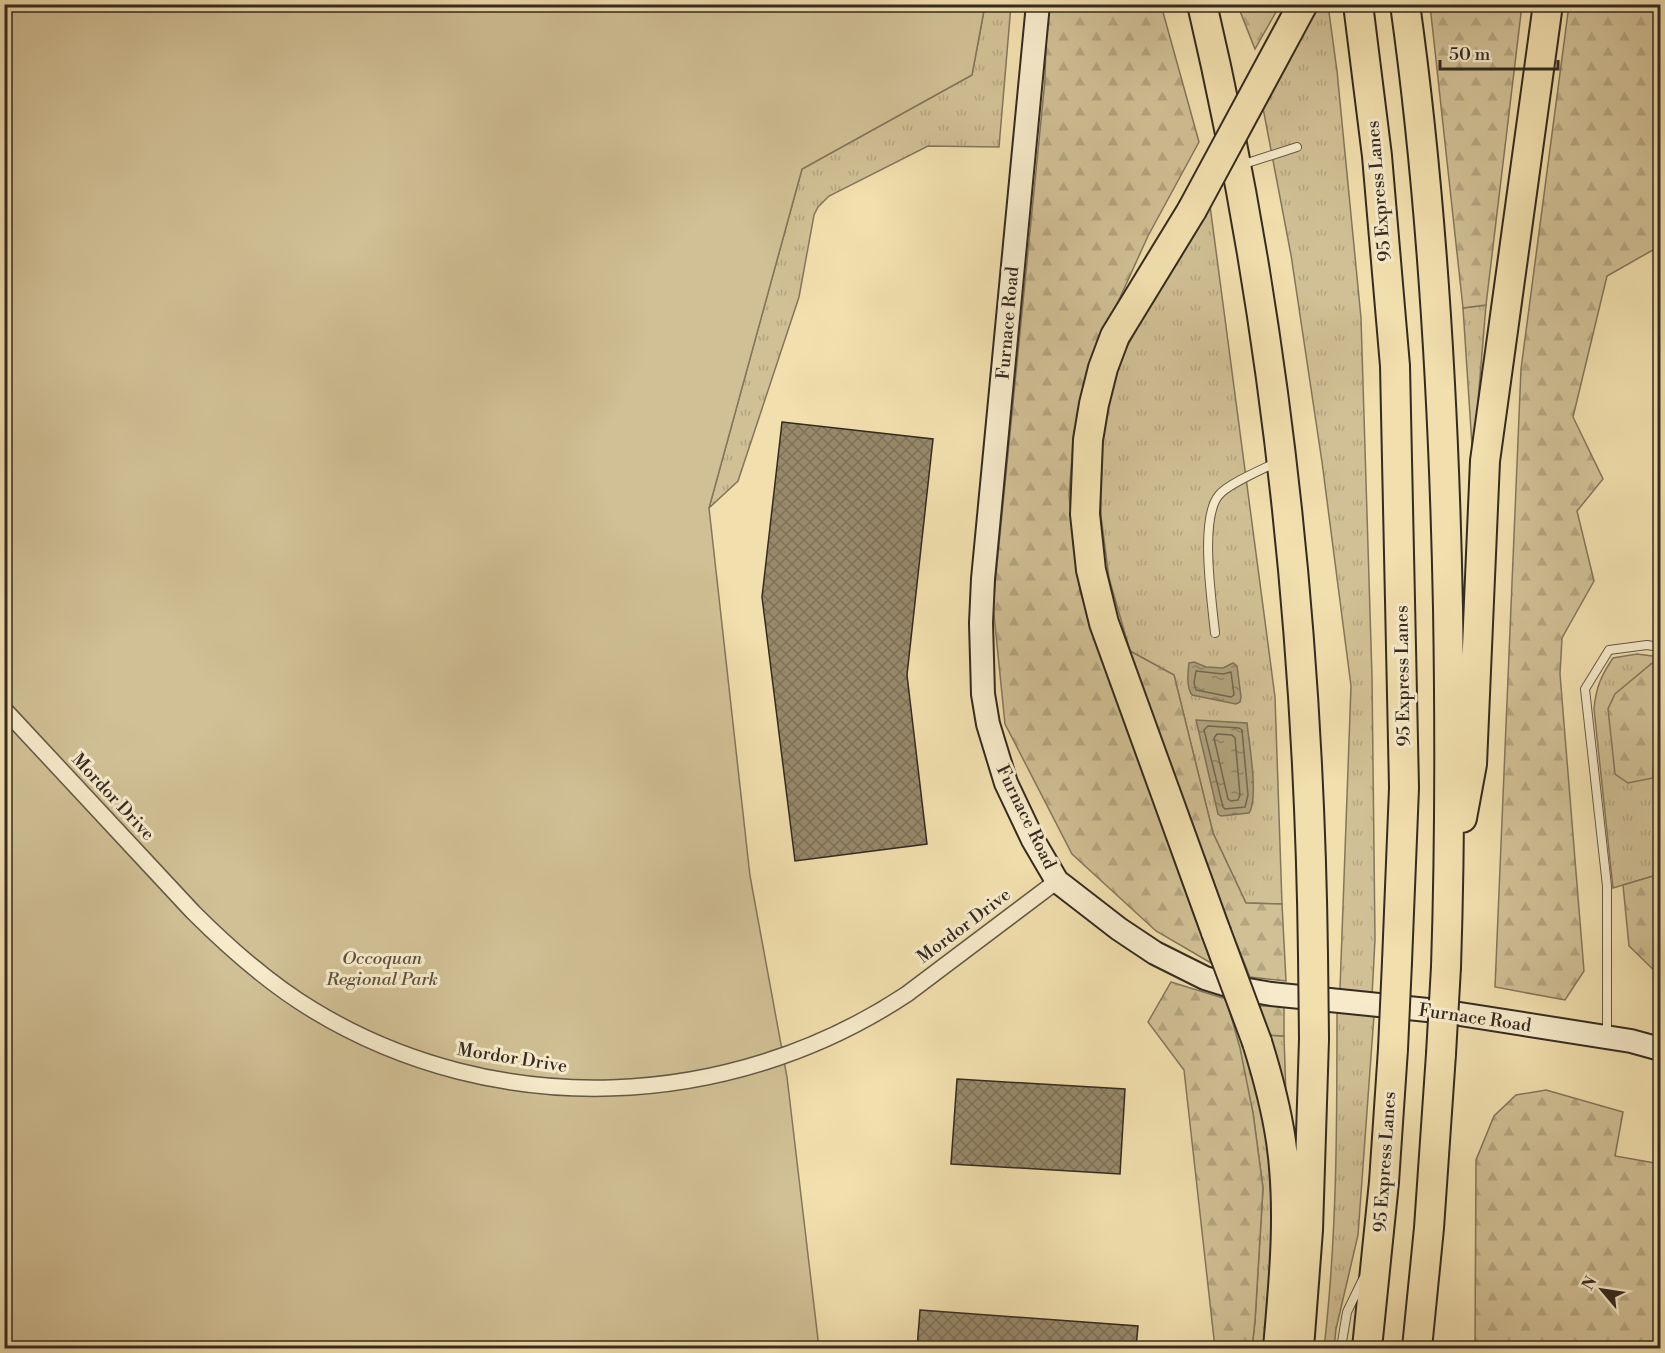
<svg xmlns="http://www.w3.org/2000/svg" width="1665" height="1353" font-family="'Libre Bodoni',serif">
<style>
.grass{fill:url(#grass-tufts);stroke:#83765b;stroke-width:1.5}
.forest{fill:url(#forest-firs);stroke:#83765b;stroke-width:1.5}
.green{fill:#d1c095;stroke:#83765b;stroke-width:1.5}
.water{fill:url(#water-ripples);stroke:#7f7258;stroke-width:1.5}
.lines{fill:none;stroke-linecap:round;stroke-linejoin:round}
.shore{stroke:#73664f;stroke-width:1.5}
.building{fill:url(#building-cross-hatch);stroke:#352b21;stroke-width:1.5}
.service-casing{stroke:#645844;stroke-width:10}
.minor-casing{stroke:#645844;stroke-width:18}
.secondary-casing{stroke:#352b21;stroke-width:26}
.motorway-casing{stroke:#352b21;stroke-width:32}
.service{stroke:#f6eaca;stroke-width:8}
.minor{stroke:#f6eaca;stroke-width:15}
.secondary{stroke:#f6eaca;stroke-width:22}
.motorway{stroke:#f1dfad;stroke-width:28}
.motorway-bridge-casing{stroke:#352b21;stroke-width:32;stroke-linecap:butt}
.motorway-bridge{stroke:#f1dfad;stroke-width:28}
.labels{text-anchor:middle;dominant-baseline:central;stroke-width:6;stroke-linejoin:round;paint-order:stroke}
.street-label{font-size:18px;fill:#352b21;stroke:#f6eaca}
.park-label{font-size:18px;font-style:italic;fill:#5c503e;stroke:#f6eaca}
</style>
<defs>
<pattern id="grass-tufts" width="24" height="20" patternUnits="userSpaceOnUse" patternTransform="scale(1.5)"><rect width="24" height="20" fill="#d1c095"/><path d="M3 7l-1-3M5 7V3M7 7l1-3M15 17l-1-3M17 17v-4M19 17l1-3" fill="none" stroke="#b4a580"/></pattern>
<pattern id="forest-firs" width="22" height="20" patternUnits="userSpaceOnUse" patternTransform="scale(1.5)"><rect width="22" height="20" fill="#d1c095"/><path d="M5 1l3.5 6h-7zM16 11l3.5 6h-7z" fill="#b4a580"/></pattern>
<pattern id="water-ripples" width="26" height="14" patternUnits="userSpaceOnUse" patternTransform="scale(1.5)"><rect width="26" height="14" fill="#b1a27d"/><path d="M2 4q2-2 4 0t4 0M15 11q2-2 4 0t4 0" fill="none" stroke="#918466"/></pattern>
<pattern id="building-cross-hatch" width="8" height="8" patternUnits="userSpaceOnUse" patternTransform="scale(1.5)"><rect width="8" height="8" fill="#97896a"/><path d="M0 0l8 8M0 8l8-8" fill="none" stroke="#7c7057"/></pattern>
</defs>
<rect width="100%" height="100%" fill="#f1dfad"/>
<filter id="stains"><feTurbulence type="fractalNoise" baseFrequency=".00333" numOctaves="4"/><feColorMatrix values="0 0 0 0 .2 0 0 0 0 .09 0 0 0 0 .02 0 0 0 .5 -.17"/></filter>
<radialGradient id="worn" r=".72"><stop offset=".6" stop-color="#630" stop-opacity="0"/><stop offset="1" stop-color="#630" stop-opacity=".3"/></radialGradient>
<path class="grass" d="M985 5H1011L999 147 928 146 829 196 818 207 814 215 799 297 738 481 709 508 802 169 972 75Z
M1312 5H1328L1337 71 1361 318 1372 677 1375 939 1372 996 1340 989 1351 686 1322 462 1291 255 1263 108Z
M1209 198 1275 697 1282 904 1246 903 1213 833 1174 675 1130 651 1109 578 1101 516 1099 452 1117 365Z
M1486 305 1473 461 1463 308Z
M1637 654 1660 657V661L1651 664 1653 778 1656 705 1660 703V874L1613 888 1594 709C1596 687 1601 676 1613 658Z
M1226 999C1239 1031 1254 1064 1261 1098 1278 1180 1272 1265 1263 1348H1252L1255 1321 1263 1188 1253 1113Z
M1337 1012 1374 1015 1358 1235 1336 1329 1334 1348H1324C1337 1237 1337 1125 1337 1012Z
M1266 1035 1284 1036 1286 1097Z"/>
<path class="forest" d="M1047 5H1161L1199 142 1148 236 1093 357 1074 431 1069 495 1080 591 1211 963 1156 931 1072 854 1005 724 993 605 1045 80Z
M1238 5H1280L1255 49 1238 6Z
M1430 5H1522L1486 305 1463 308Z
M1569 5H1660V246L1607 276 1573 417 1603 479 1577 511 1594 581 1562 638 1560 674 1584 971 1565 1000 1495 987 1521 369Z
M1130 651 1174 675 1213 833 1246 903 1282 904 1286 981 1250 977 1195 839Z
M1660 661V703L1656 705 1653 778 1628 783 1615 774 1608 709 1615 694 1651 664Z
M1660 874V976L1629 946 1623 885Z
M1171 982 1226 999 1240 1048 1253 1113 1263 1188 1255 1321 1252 1348H1215L1184 1070 1148 1022Z
M1257 1006H1284V1036L1266 1035Z
M1546 1090 1623 1112 1615 1156 1660 1164V1348H1475L1476 1160 1494 1116 1516 1095Z"/>
<path class="green" d="M5 5H985L972 75 802 169 709 508 750 876 787 1077 819 1348H5Z"/>
<path class="water" d="M1194 662 1206 667 1223 668 1233 663 1237 666 1241 697 1240 702 1236 704 1192 695C1186 687 1188 673 1189 663Z
M1196 720 1247 723C1249 743 1259 799 1249 813L1221 816 1218 814Z"/>
<g class="lines">
<path class="shore" d="M1196 671 1223 674 1231 672 1234 695 1231 697 1196 690 1194 683Z
M1208 726 1239 728 1242 730 1248 795 1245 807 1225 809 1223 807 1204 730Z
M1217 734 1232 735 1235 738 1240 795 1238 800 1231 801 1228 799 1214 738Z"/>
</g>
<path class="building" d="M782 422 933 439 907 675 927 844 795 861 762 597Z
M957 1079 1125 1089 1120 1174 951 1164Z
M920 1310 1138 1326 1136 1348H917Z"/>
<g class="lines">
<g class="service-casing">
<path id="service" d="M1241 165 1297 147
M1215 633C1212 602 1199 518 1219 495 1228 484 1261 470 1275 463
M1607 1036V886L1585 689 1609 650 1647 645 1660 647
M1341 1348 1347 1312 1363 1279"/>
</g>
<g class="minor-casing">
<path id="minor" d="M4 709 193 912C230 949 268 983 313 1010 496 1121 729 1112 907 994L1057 881"/>
</g>
<g class="secondary-casing">
<path id="secondary" d="M1038 4 983 579 981 623 983 694 988 724 1006 783 1033 840 1057 881 1119 929 1155 953 1205 978 1237 988 1271 994 1447 1012 1631 1041 1660 1049"/>
</g>
<g class="motorway-casing">
<path id="motorway" d="M1202 4C1275 316 1309 635 1313 955
M1358 4 1377 156 1395 366 1404 788 1397 962
M1405 4C1433 204 1444 406 1448 608 1450 728 1450 847 1446 967
M1192 210 1115 336 1103 368 1094 404 1088 440 1085 514 1091 570 1104 623 1216 932
M1462 818 1472 764 1485 461 1548 4
M1257 1042C1267 1074 1276 1107 1281 1141 1291 1209 1284 1280 1278 1348
M1299 1348 1308 1230 1314 1039
M1367 1348 1384 1182 1393 1049
M1417 1348 1429 1228 1441 1054"/>
</g>
<use href="#service" class="service"/>
<use href="#minor" class="minor"/>
<use href="#secondary" class="secondary"/>
<use href="#motorway" class="motorway"/>
<g class="motorway-bridge-casing">
<path id="motorway-bridge" d="M1192 210 1303 4
M1216 932 1257 1042
M1313 955 1314 1039
M1393 1049 1397 962
M1441 1054 1446 967"/>
</g>
<use href="#motorway-bridge" class="motorway-bridge"/>
</g>
<g class="labels">
<g class="street-label">
<text transform="translate(1379 191) rotate(-95)">95 Express Lanes</text>
<text transform="translate(1008 323) rotate(-85)">Furnace Road</text>
<text transform="translate(1403 676) rotate(-91)">95 Express Lanes</text>
<text transform="translate(113 797) rotate(47)">Mordor Drive</text>
<text transform="translate(1026 817) rotate(64)">Furnace Road</text>
<text transform="translate(964 926) rotate(-37)">Mordor Drive</text>
<text transform="translate(1475 1018) rotate(8)">Furnace Road</text>
<text transform="translate(512 1058) rotate(9)">Mordor Drive</text>
<text transform="translate(1385 1162) rotate(-86)">95 Express Lanes</text>
</g>
<g class="park-label">
<text x="382" y="958">Occoquan<tspan x="382" dy="21">Regional Park</tspan></text>
</g>
</g>
<rect width="1665" height="1353" fill="none" stroke="#f1dfad" stroke-width="24"/>
<rect x="6" y="6" width="1653" height="1341" fill="none" stroke="#352b21" stroke-width="3"/>
<rect x="12" y="12" width="1641" height="1329" fill="none" stroke="#352b21" stroke-width="1.5"/>
<g transform="translate(1602 1290) rotate(299)" stroke="#f6eaca" stroke-width="4.5" paint-order="stroke">
<path d="M0-4.5L10 22L0 15L-10 22Z" fill="#352b21"/>
<text y="-9" font-size="16" font-weight="bold" text-anchor="middle" fill="#352b21">N</text>
</g>
<path d="M1440 60v9h118v-9" fill="none" stroke="#352b21" stroke-width="3"/>
<text x="1449" y="60" font-size="18" fill="#352b21" stroke="#f6eaca" stroke-width="4.5" paint-order="stroke">50 m</text>
<rect width="100%" height="100%" filter="url(#stains)"/>
<rect width="100%" height="100%" fill="url(#worn)"/>
</svg>
